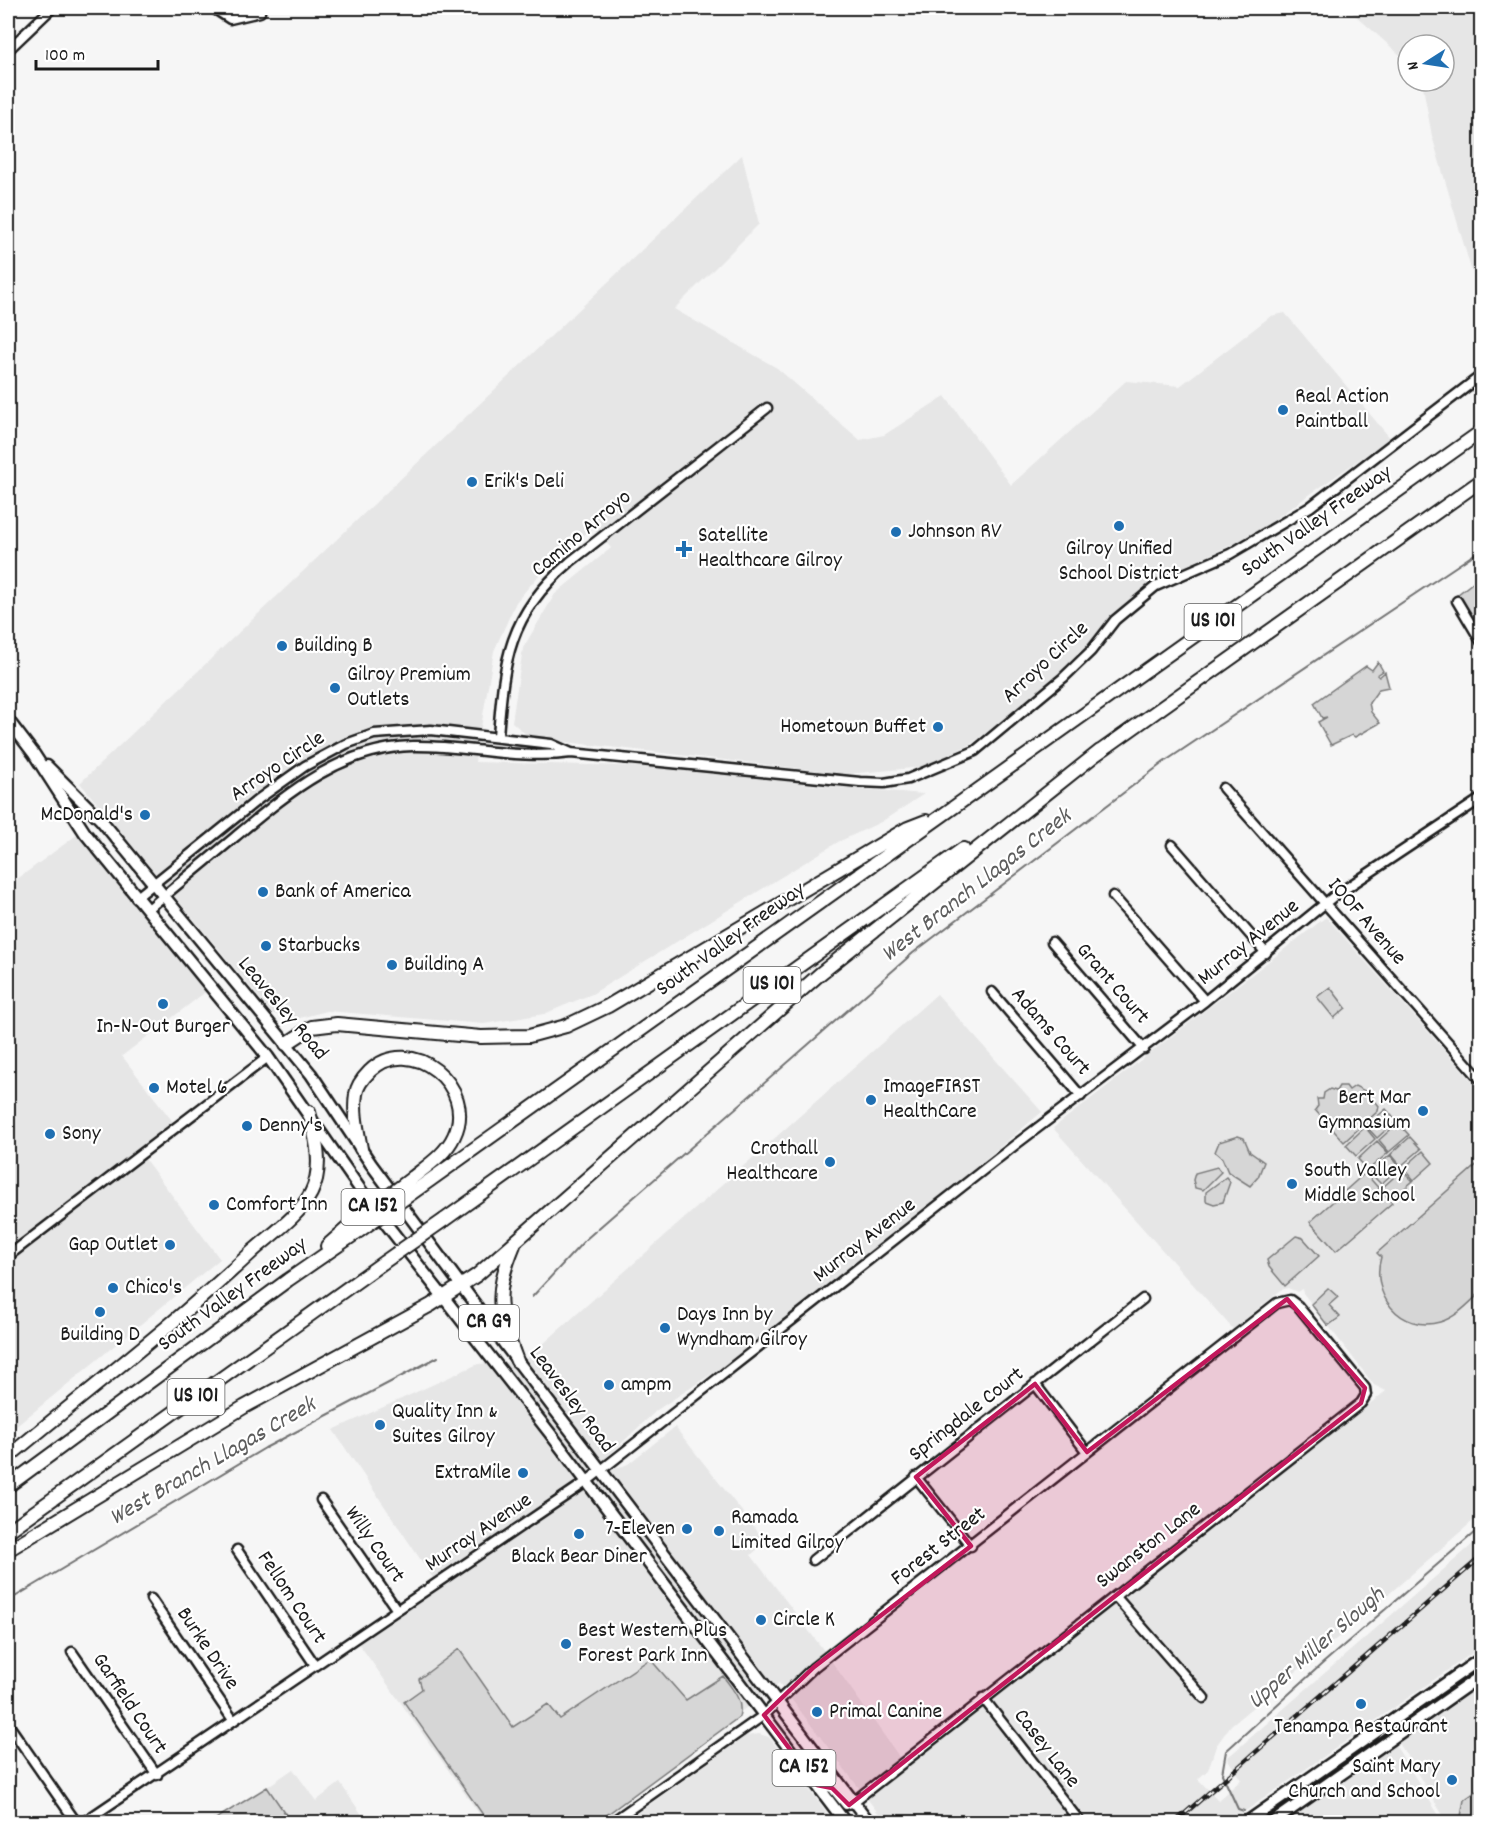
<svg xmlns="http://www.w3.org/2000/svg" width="1489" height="1830" font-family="Dekko,sans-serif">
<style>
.built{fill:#e6e6e6}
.green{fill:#d6d6d6;stroke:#797979;stroke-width:1.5}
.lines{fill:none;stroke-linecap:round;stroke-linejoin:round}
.stream{stroke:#727272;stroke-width:2}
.minor-casing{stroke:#1c1c1c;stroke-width:13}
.major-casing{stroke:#1c1c1c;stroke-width:15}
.highway-casing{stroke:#1c1c1c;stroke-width:16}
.minor{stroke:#fff;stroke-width:8}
.major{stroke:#fff;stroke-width:10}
.highway{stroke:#fff;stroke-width:12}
.rail-casing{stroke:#1c1c1c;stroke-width:4.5}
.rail{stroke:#fff;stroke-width:2;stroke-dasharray:7;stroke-linecap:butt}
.highway-bridge-casing{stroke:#1c1c1c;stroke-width:16;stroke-linecap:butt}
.highway-bridge{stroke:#fff;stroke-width:12}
.marked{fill:#c2185b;fill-opacity:0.2;stroke:#c2185b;stroke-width:4.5;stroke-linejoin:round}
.poi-dot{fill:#1f6fb2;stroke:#fff;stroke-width:2}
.labels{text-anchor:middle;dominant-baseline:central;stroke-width:4.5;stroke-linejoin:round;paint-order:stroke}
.shield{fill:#fff;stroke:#606060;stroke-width:1.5}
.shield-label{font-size:21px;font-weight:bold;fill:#1c1c1c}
.poi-label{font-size:22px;fill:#1c1c1c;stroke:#fff;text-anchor:start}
.street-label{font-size:22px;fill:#1c1c1c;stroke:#fff}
.water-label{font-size:24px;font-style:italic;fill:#5d5d5d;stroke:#fff}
</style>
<rect width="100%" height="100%" fill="#f6f6f6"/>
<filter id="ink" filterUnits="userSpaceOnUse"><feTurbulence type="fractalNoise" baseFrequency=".0167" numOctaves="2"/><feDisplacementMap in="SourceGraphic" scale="12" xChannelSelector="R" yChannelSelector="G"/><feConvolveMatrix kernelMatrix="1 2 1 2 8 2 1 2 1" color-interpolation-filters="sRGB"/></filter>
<g filter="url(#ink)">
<path class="built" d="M1347 8H1481V303L1432 136 1422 81H1444V45H1408V62Z
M742 155 759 224 674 309 777 368 860 440 884 435 945 396 1011 485 1126 381 1180 386 1271 316 1285 313 1390 438 1251 536 1152 581 1110 619 1073 668 971 744 924 767 847 774 530 738 512 722 523 648 555 594 611 548 593 528 551 561 516 602 494 651 475 762 706 768 812 785 924 794 881 822 838 842 592 994 544 1014 484 1024 327 1011 292 1020 272 1013 80 783Z
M78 834 212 987 122 1056 177 1127 141 1154 220 1259 8 1433V886Z
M1326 917 1481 1091V1514L1352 1626 1231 1725 1216 1746 1208 1770 1198 1779 1218 1800 1241 1780 1227 1758 1481 1537V1647L1230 1822H885L779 1683 595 1822H485L357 1641 435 1581 333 1430 478 1364 524 1361 937 994 1042 1112 787 1324 657 1410 578 1484 628 1464 675 1427 766 1542 751 1555 825 1652 900 1758 1120 1592 1239 1506 1386 1391 1374 1385 1303 1293 1302 1289 1297 1292 1288 1288 1281 1290 1233 1329 1053 1128Z
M1481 1680V1822H1447L1396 1738Z
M759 1734 769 1737 834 1822H625L746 1736Z
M1394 1743 1443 1822H1275Z
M293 1769 316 1801 340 1783 367 1822H291L267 1787Z"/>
<path class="green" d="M1481 576V638L1457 595Z
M1378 662 1383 671 1377 675 1379 677 1385 672 1389 687 1379 689 1369 703 1371 712 1380 723 1355 737 1352 735 1331 745 1318 722 1327 717 1322 718 1314 703 1366 666 1372 670Z
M1330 987 1346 1008 1334 1018 1317 997Z
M1339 1086H1346L1349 1090 1355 1086 1369 1093 1379 1106 1378 1111 1344 1142 1315 1110 1318 1106 1317 1099H1323L1324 1093 1330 1089 1336 1091Z
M1386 1109 1396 1121 1377 1138 1366 1126Z
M1398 1123 1409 1135 1389 1152 1379 1140Z
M1365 1127 1375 1139 1356 1156 1346 1145Z
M1238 1136 1244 1138 1250 1152 1264 1162 1258 1177 1250 1186 1228 1172 1222 1158 1215 1152 1219 1142Z
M1410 1137 1421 1149 1401 1166 1391 1154Z
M1377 1141 1388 1153 1368 1170 1358 1159Z
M1423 1151 1433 1163 1414 1180 1404 1168Z
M1390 1155 1400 1167 1381 1184 1370 1173Z
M1481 1161V1292C1469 1303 1457 1317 1440 1322 1400 1333 1370 1294 1381 1257L1377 1253Z
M1217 1167 1221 1172 1203 1190 1195 1188 1193 1180 1195 1173Z
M1402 1170 1413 1181 1393 1198 1383 1187Z
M1365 1173 1392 1203 1336 1251 1310 1222Z
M1226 1177 1230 1182 1223 1202 1214 1204 1206 1201V1192Z
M1296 1236 1303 1238 1319 1256 1285 1286 1269 1267 1267 1260Z
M1328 1288 1338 1297 1329 1305 1340 1317 1328 1326 1311 1304Z
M459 1649 513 1727 548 1704 560 1719 650 1659 686 1700 723 1676C732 1689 744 1700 739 1717L597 1822H488L404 1702 422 1689 419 1679Z
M267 1787 291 1822H211Z
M1481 1788V1822H1460L1464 1800Z"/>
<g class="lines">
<path class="stream" d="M532 1297 585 1240 913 953 1164 762 1482 549
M8 1601 265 1448 438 1357
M1244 1811 1238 1809 1222 1774 1226 1751 1322 1664 1482 1526"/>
<g class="minor-casing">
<path id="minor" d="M213 8 230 19 260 12
M8 50 52 8
M1457 601 1482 643
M498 736C504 659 508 616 570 562L767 408
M1223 788 1482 1081
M1172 845 1266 953
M1113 896 1205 1001
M136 898 260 798 305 766 346 744 374 734 431 730 551 744 571 753
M147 910C176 886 205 862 235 837 288 793 340 748 413 746 466 745 518 760 571 753L860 782 884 783 908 779 975 751 1063 678 1091 651 1115 620 1156 586 1230 554 1310 507 1482 375
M1052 942 1144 1049
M992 992 1081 1096
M8 1256 268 1057
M1035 1384 1087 1452
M916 1477 971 1546
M321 1500 397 1610
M237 1550 315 1665
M813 1560 1143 1299
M1115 1596 1204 1698
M151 1599 233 1720
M72 1652 157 1775
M983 1698 1080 1822
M8 1724 76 1822
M84 1822 586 1482 1015 1145 1205 1001 1333 897 1482 798
M612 1822 764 1715 814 1667 1277 1303 1290 1300 1298 1306 1365 1388 1366 1395 1361 1403 853 1802 846 1805 832 1788 817 1785"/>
</g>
<g class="major-casing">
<path id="major" d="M8 720 34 754 85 833 268 1057 369 1202 549 1432 845 1822
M47 766 101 820 311 1074 371 1164 506 1346 869 1822
M1247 1822 1482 1658
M1273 1822 1482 1675"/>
</g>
<g class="highway-casing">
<path id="highway" d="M1095 755 1482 480
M286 1044 312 1027 337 1024 481 1037 529 1036 566 1026 608 1006 908 828 926 821
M361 1149C358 1131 353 1113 356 1094 357 1085 363 1078 370 1071 411 1032 478 1087 454 1136 446 1154 427 1166 412 1178
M419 1188 1482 431
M444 1220 963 849
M514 1245C493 1296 498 1311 517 1361
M327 1246 353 1223
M8 1457C90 1389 175 1324 253 1251 272 1234 299 1216 311 1193 324 1167 316 1139 309 1112
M8 1486 288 1280 359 1231
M8 1531 384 1262
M8 1550 244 1407 431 1305 477 1275 821 973 1100 751"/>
</g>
<use href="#minor" class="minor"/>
<use href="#major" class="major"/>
<use href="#highway" class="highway"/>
<g class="rail-casing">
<path id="rail" d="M1175 1822 1482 1556"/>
</g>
<use href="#rail" class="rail"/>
<g class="highway-bridge-casing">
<path id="highway-bridge" d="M353 1223 412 1178
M359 1231 419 1188
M384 1262 444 1220"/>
</g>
<use href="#highway-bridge" class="highway-bridge"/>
</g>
</g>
<path class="marked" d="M1287 1299 1365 1388 1361 1403 849 1805 832 1788 817 1785 764 1715 814 1667 971 1546 916 1477 1035 1384 1087 1452Z"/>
<g class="poi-dot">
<circle cx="1283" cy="410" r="6"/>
<circle cx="472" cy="482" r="6"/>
<circle cx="1119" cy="526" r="6"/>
<circle cx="896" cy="532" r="6"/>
<path d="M681 540h6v6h6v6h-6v6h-6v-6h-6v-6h6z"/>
<circle cx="282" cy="646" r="6"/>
<circle cx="335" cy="688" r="6"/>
<circle cx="938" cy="727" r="6"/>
<circle cx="145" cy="815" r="6"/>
<circle cx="263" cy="892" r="6"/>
<circle cx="266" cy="946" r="6"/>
<circle cx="392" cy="965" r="6"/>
<circle cx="163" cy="1004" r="6"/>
<circle cx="154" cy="1088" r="6"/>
<circle cx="871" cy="1100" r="6"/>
<circle cx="1423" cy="1111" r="6"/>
<circle cx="247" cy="1126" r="6"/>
<circle cx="50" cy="1134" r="6"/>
<circle cx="830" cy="1162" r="6"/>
<circle cx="1292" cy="1184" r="6"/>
<circle cx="214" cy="1205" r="6"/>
<circle cx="170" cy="1245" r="6"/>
<circle cx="113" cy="1288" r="6"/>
<circle cx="100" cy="1312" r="6"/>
<circle cx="665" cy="1328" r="6"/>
<circle cx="609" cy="1385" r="6"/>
<circle cx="380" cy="1425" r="6"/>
<circle cx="523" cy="1473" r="6"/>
<circle cx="687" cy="1529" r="6"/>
<circle cx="719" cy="1531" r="6"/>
<circle cx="579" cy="1534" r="6"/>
<circle cx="761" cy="1620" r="6"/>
<circle cx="566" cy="1644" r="6"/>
<circle cx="1361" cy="1704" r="6"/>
<circle cx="817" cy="1712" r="6"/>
<circle cx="1452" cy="1780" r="6"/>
</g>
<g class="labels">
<g class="shield">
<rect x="1184.5" y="604" width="57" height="36" rx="4.5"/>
<rect x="743.5" y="967" width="57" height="36" rx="4.5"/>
<rect x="341.5" y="1189" width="63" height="36" rx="4.5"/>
<rect x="459" y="1305" width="60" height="36" rx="4.5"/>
<rect x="167.5" y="1379" width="57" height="36" rx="4.5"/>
<rect x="772.5" y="1750" width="63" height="36" rx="4.5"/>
</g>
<g class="shield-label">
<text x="1213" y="622">US 101</text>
<text x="772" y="985">US 101</text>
<text x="373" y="1207">CA 152</text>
<text x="489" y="1323">CR G9</text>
<text x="196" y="1397">US 101</text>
<text x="804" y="1768">CA 152</text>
</g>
<g class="poi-label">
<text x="1295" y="397">Real Action<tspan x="1295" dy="25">Paintball</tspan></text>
<text x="484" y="482">Erik's Deli</text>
<text x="908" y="532">Johnson RV</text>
<text x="698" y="536">Satellite<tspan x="698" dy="25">Healthcare Gilroy</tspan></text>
<text x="1119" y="549" text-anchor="middle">Gilroy Unified<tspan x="1119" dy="25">School District</tspan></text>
<text x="294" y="646">Building B</text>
<text x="347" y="675">Gilroy Premium<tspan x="347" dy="25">Outlets</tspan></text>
<text x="926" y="727" text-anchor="end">Hometown Buffet</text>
<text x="133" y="815" text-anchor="end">McDonald's</text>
<text x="275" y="892">Bank of America</text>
<text x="278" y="946">Starbucks</text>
<text x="404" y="965">Building A</text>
<text x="163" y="1027" text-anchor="middle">In-N-Out Burger</text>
<text x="883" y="1087">ImageFIRST<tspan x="883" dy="25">HealthCare</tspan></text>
<text x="166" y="1088">Motel 6</text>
<text x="1411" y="1098" text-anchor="end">Bert Mar<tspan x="1411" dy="25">Gymnasium</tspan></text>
<text x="259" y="1126">Denny's</text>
<text x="62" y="1134">Sony</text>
<text x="818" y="1149" text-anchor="end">Crothall<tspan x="818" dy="25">Healthcare</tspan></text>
<text x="1304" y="1171">South Valley<tspan x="1304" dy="25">Middle School</tspan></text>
<text x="226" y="1205">Comfort Inn</text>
<text x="158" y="1245" text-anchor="end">Gap Outlet</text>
<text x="125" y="1288">Chico's</text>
<text x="677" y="1315">Days Inn by<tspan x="677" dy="25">Wyndham Gilroy</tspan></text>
<text x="100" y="1335" text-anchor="middle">Building D</text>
<text x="621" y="1385">ampm</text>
<text x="392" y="1412">Quality Inn &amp;<tspan x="392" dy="25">Suites Gilroy</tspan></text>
<text x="511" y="1473" text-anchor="end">ExtraMile</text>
<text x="731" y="1518">Ramada<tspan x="731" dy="25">Limited Gilroy</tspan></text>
<text x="675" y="1529" text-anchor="end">7-Eleven</text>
<text x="579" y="1557" text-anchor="middle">Black Bear Diner</text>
<text x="773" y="1620">Circle K</text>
<text x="578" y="1631">Best Western Plus<tspan x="578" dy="25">Forest Park Inn</tspan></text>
<text x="829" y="1712">Primal Canine</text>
<text x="1361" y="1727" text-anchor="middle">Tenampa Restaurant</text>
<text x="1440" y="1767" text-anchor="end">Saint Mary<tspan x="1440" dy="25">Church and School</tspan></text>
</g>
<g class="street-label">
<text transform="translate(1317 522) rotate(-35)">South Valley Freeway</text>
<text transform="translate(582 534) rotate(-40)">Camino Arroyo</text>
<text transform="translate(1046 663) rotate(-43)">Arroyo Circle</text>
<text transform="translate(278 767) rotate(-34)">Arroyo Circle</text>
<text transform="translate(1366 922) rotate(49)">IOOF Avenue</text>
<text transform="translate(731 940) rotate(-36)">South Valley Freeway</text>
<text transform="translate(1249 943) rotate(-39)">Murray Avenue</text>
<text transform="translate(1112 984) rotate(49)">Grant Court</text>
<text transform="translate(282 1009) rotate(50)">Leavesley Road</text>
<text transform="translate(1050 1032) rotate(49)">Adams Court</text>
<text transform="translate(865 1241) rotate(-38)">Murray Avenue</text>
<text transform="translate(233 1295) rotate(-36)">South Valley Freeway</text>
<text transform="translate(571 1400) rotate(53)">Leavesley Road</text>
<text transform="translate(967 1415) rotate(-38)">Springdale Court</text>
<text transform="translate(479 1533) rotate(-34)">Murray Avenue</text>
<text transform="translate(374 1545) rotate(55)">Willy Court</text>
<text transform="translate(1149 1546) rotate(-38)">Swanston Lane</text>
<text transform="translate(939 1547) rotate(-38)">Forest Street</text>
<text transform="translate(291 1598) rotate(56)">Fellom Court</text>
<text transform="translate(207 1649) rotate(56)">Burke Drive</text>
<text transform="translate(129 1704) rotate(56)">Garfield Court</text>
<text transform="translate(1046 1749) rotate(52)">Casey Lane</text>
</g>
<g class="water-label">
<text transform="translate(977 886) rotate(-38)">West Branch Llagas Creek</text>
<text transform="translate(213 1462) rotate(-30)">West Branch Llagas Creek</text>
<text transform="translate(1317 1649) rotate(-41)">Upper Miller Slough</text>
</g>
</g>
<rect width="1489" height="1830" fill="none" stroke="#fff" stroke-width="30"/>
<rect x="15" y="15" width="1459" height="1800" fill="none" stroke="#1c1c1c" stroke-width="2" filter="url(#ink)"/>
<g transform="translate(1426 63) rotate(258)"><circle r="28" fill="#ffffff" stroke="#a4a4a4" stroke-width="1.5"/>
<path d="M0-4.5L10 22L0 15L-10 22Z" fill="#1f6fb2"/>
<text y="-9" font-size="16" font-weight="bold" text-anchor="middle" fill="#1c1c1c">N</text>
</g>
<path d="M36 60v9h122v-9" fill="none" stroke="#1c1c1c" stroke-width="3"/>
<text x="45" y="60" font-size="18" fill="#1c1c1c" stroke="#ffffff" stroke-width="4.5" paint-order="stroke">100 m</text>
</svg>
